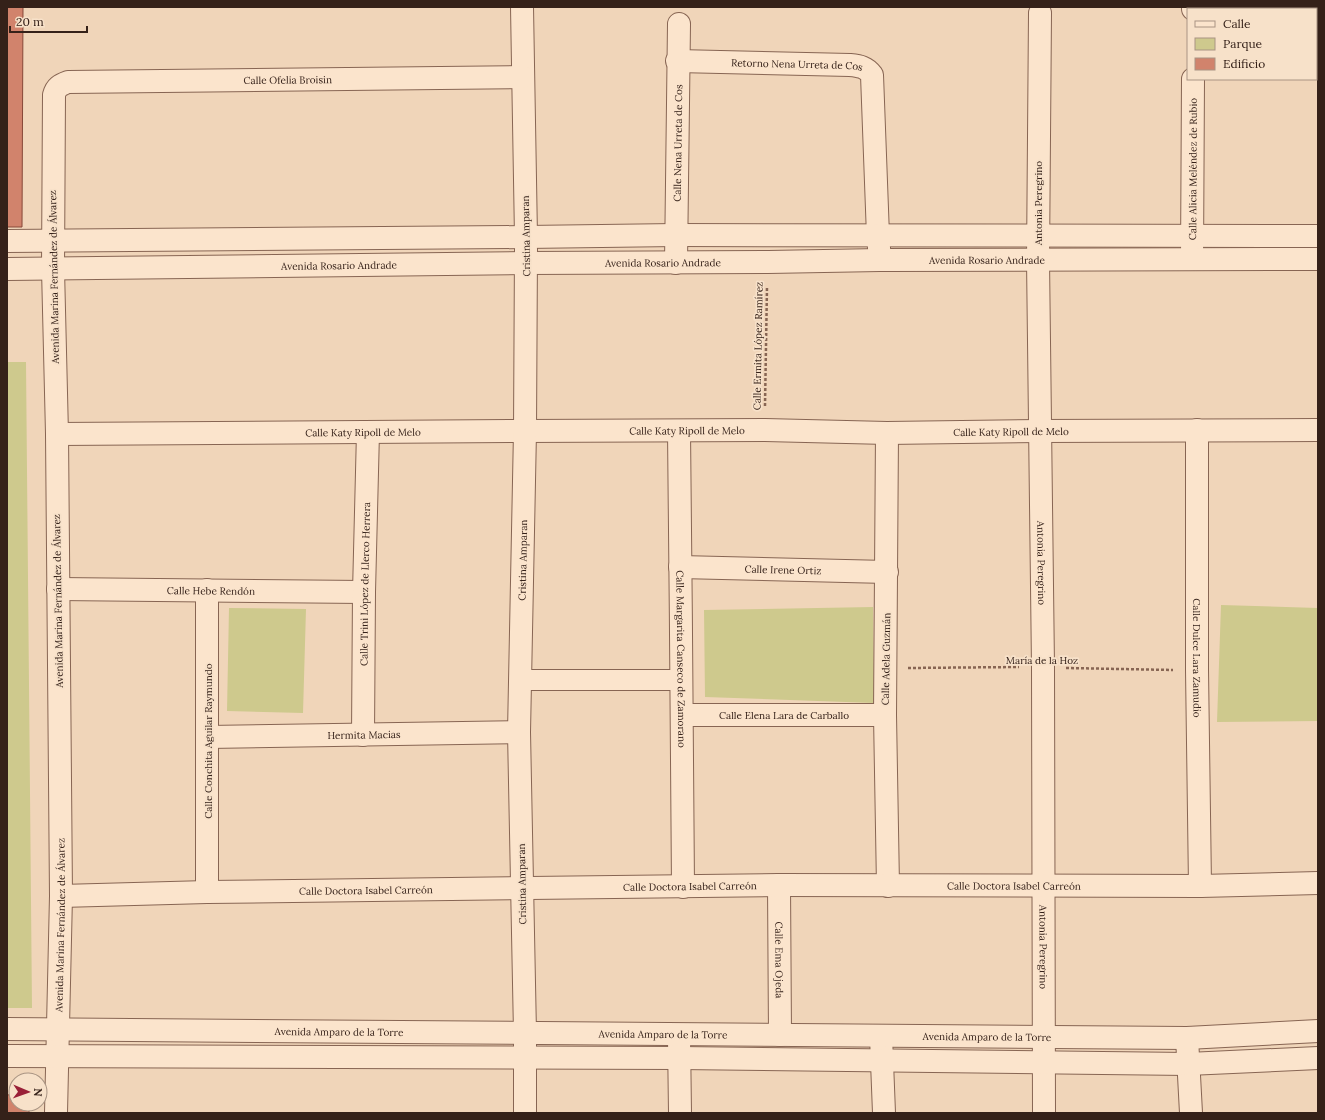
<svg xmlns="http://www.w3.org/2000/svg" width="1325" height="1120" font-family="Lora,serif">
<style>
.green{fill:#cec98d}
.building{fill:#d1836c;stroke:#874838}
.lines{fill:none;stroke-linecap:round;stroke-linejoin:round}
.pedestrian-casing{stroke:#876553;stroke-width:22}
.minor-casing{stroke:#876553;stroke-width:24}
.tertiary-casing{stroke:#876553;stroke-width:24}
.path{stroke:#876553;stroke-width:2.5;stroke-dasharray:3 2;stroke-linecap:butt}
.pedestrian{stroke:#fbe4cc;stroke-width:20}
.minor{stroke:#fbe4cc;stroke-width:22}
.tertiary{stroke:#fbe4cc;stroke-width:22}
.labels{text-anchor:middle;dominant-baseline:central;stroke-width:3.5;stroke-linejoin:round;paint-order:stroke}
.street-label{font-size:10px;fill:#352119;stroke:#f7e1c9}
</style>
<rect width="100%" height="100%" fill="#f0d5b9"/>
<path class="green" d="M7 362H26L32 1008H7Z
M1221 605 1318 608V721L1217 722Z
M873 607 874 703 705 697 704 610Z
M229 608 306 609 303 713 227 711Z"/>
<path class="building" d="M7 7H23L22 227H7Z
M16 1094V1104H29V1113H7V1095Z"/>
<g class="lines">
<g class="pedestrian-casing">
<path id="pedestrian" d="M520 680H681"/>
</g>
<g class="minor-casing">
<g id="minor">
<path d="M522 7 526 237"/>
<path d="M1193 8V9"/>
<path id="s1" d="M1040 13 1038 260 1043 667 1044 1113"/>
<path d="M1316 56H1318"/>
<path id="s2" d="M677 61 850 65C860 66 866 67 872 75L878 236 880 260"/>
<path id="s3" d="M1192 259 1193 79"/>
<path id="s4" d="M676 263 679 24"/>
<path id="s5" d="M1197 430V670L1200 886"/>
<path id="s6" d="M679 431C680 583 683 735 683 887"/>
<path d="M887 433 885 715 888 886"/>
<path id="s7" d="M57 434 525 431 765 430 887 433 1040 431 1318 430"/>
<path id="s8" d="M680 567 887 572"/>
<path id="s9" d="M58 589 364 592"/>
<path d="M207 590V892"/>
<path id="s10" d="M683 715H885"/>
<path id="s11" d="M363 735 364 592 368 432"/>
<path id="s12" d="M208 737 519 732"/>
<path id="s13" d="M779 885 780 1035"/>
<path id="s14" d="M61 896 207 892 779 885 1200 886 1318 883"/>
<path d="M881 1036 884 1113"/>
<path d="M679 1038 680 1113"/>
<path d="M1187 1038 1191 1113"/>
<path id="s15" d="M56 1113 61 896 57 434 53 269 54 95C56 87 60 85 68 82L522 77"/>
</g>
</g>
<g class="tertiary-casing">
<g id="tertiary">
<path d="M7 241 526 237 676 235 1318 236"/>
<path id="s16" d="M7 269 527 263 768 262 880 260 1318 259"/>
<path id="s17" d="M7 1029 1187 1038 1318 1031"/>
<path d="M7 1056 680 1058 1188 1064 1318 1058"/>
<path id="s18" d="M525 1113V1033L519 732 525 431 526 249"/>
</g>
</g>
<path class="path" d="M765 406 767 287
M908 668 1019 667
M1066 668 1173 670"/>
<use href="#pedestrian" class="pedestrian"/>
<use href="#minor" class="minor"/>
<use href="#tertiary" class="tertiary"/>
</g>
<g class="labels">
<g class="street-label">
<text stroke="none"><textPath href="#s2" startOffset="120">Retorno Nena Urreta de Cos</textPath></text>
<text stroke="none"><textPath href="#s15" startOffset="1258">Calle Ofelia Broisin</textPath></text>
<text stroke="none"><textPath href="#s4" startOffset="120">Calle Nena Urreta de Cos</textPath></text>
<text stroke="none"><textPath href="#s3" startOffset="90">Calle Alicia Meléndez de Rubio</textPath></text>
<text transform="translate(1038 203) rotate(-90)">Antonia Peregrino</text>
<text transform="translate(526 236) rotate(-91)">Cristina Amparan</text>
<text stroke="none"><textPath href="#s16" startOffset="980">Avenida Rosario Andrade</textPath></text>
<text stroke="none"><textPath href="#s16" startOffset="656">Avenida Rosario Andrade</textPath></text>
<text stroke="none"><textPath href="#s16" startOffset="332">Avenida Rosario Andrade</textPath></text>
<text transform="translate(54 277) rotate(-91)">Avenida Marina Fernández de Álvarez</text>
<text transform="translate(758 346) rotate(-89)">Calle Ermita López Ramírez</text>
<text stroke="none"><textPath href="#s7" startOffset="630">Calle Katy Ripoll de Melo</textPath></text>
<text stroke="none"><textPath href="#s7" startOffset="954">Calle Katy Ripoll de Melo</textPath></text>
<text stroke="none"><textPath href="#s7" startOffset="306">Calle Katy Ripoll de Melo</textPath></text>
<text stroke="none"><textPath href="#s18" startOffset="553">Cristina Amparan</textPath></text>
<text stroke="none"><textPath href="#s1" startOffset="550">Antonia Peregrino</textPath></text>
<text stroke="none"><textPath href="#s8" startOffset="103">Calle Irene Ortiz</textPath></text>
<text stroke="none"><textPath href="#s11" startOffset="151">Calle Trini López de Llerco Herrera</textPath></text>
<text stroke="none"><textPath href="#s9" startOffset="153">Calle Hebe Rendón</textPath></text>
<text transform="translate(58 601) rotate(-91)">Avenida Marina Fernández de Álvarez</text>
<text stroke="none"><textPath href="#s5" startOffset="228">Calle Dulce Lara Zamudio</textPath></text>
<text stroke="none"><textPath href="#s6" startOffset="228">Calle Margarita Canseco de Zamorano</textPath></text>
<text transform="translate(886 659) rotate(-89)">Calle Adela Guzmán</text>
<text x="1042" y="660">María de la Hoz</text>
<text stroke="none"><textPath href="#s10" startOffset="101">Calle Elena Lara de Carballo</textPath></text>
<text stroke="none"><textPath href="#s12" startOffset="156">Hermita Macias</textPath></text>
<text transform="translate(208 741) rotate(-90)">Calle Conchita Aguilar Raymundo</text>
<text transform="translate(522 884) rotate(-91)">Cristina Amparan</text>
<text stroke="none"><textPath href="#s14" startOffset="953">Calle Doctora Isabel Carreón</textPath></text>
<text stroke="none"><textPath href="#s14" startOffset="629">Calle Doctora Isabel Carreón</textPath></text>
<text stroke="none"><textPath href="#s14" startOffset="305">Calle Doctora Isabel Carreón</textPath></text>
<text stroke="none"><textPath href="#s15" startOffset="188">Avenida Marina Fernández de Álvarez</textPath></text>
<text stroke="none"><textPath href="#s1" startOffset="934">Antonia Peregrino</textPath></text>
<text stroke="none"><textPath href="#s13" startOffset="75">Calle Ema Ojeda</textPath></text>
<text stroke="none"><textPath href="#s17" startOffset="332">Avenida Amparo de la Torre</textPath></text>
<text stroke="none"><textPath href="#s17" startOffset="656">Avenida Amparo de la Torre</textPath></text>
<text stroke="none"><textPath href="#s17" startOffset="980">Avenida Amparo de la Torre</textPath></text>
</g>
</g>
<rect width="1325" height="1120" fill="none" stroke="#352119" stroke-width="16"/>
<rect x="1187" y="8" width="130" height="72" fill="#f7e1c9" stroke="#a99483"/>
<rect x="1195" y="21" width="20" height="6" fill="#fbe4cc" stroke="#a99483"/>
<text x="1223" y="28" font-size="12" fill="#352119">Calle</text>
<rect x="1195" y="38" width="20" height="12" fill="#cec98d" stroke="#a99483"/>
<text x="1223" y="48" font-size="12" fill="#352119">Parque</text>
<rect x="1195" y="58" width="20" height="12" fill="#d1836c" stroke="#a99483"/>
<text x="1223" y="68" font-size="12" fill="#352119">Edificio</text>
<g transform="translate(28 1092) rotate(92)"><circle r="19" fill="#f7e1c9" stroke="#a99483"/>
<path d="M0-3L7 15L0 10L-7 15Z" fill="#992038"/>
<text y="-6" font-size="11" font-weight="bold" text-anchor="middle" fill="#352119">N</text>
</g>
<path d="M10 26v6h77v-6" fill="none" stroke="#352119" stroke-width="2"/>
<text x="16" y="26" font-size="12" fill="#352119" stroke="#f7e1c9" stroke-width="3" paint-order="stroke">20 m</text>
</svg>
